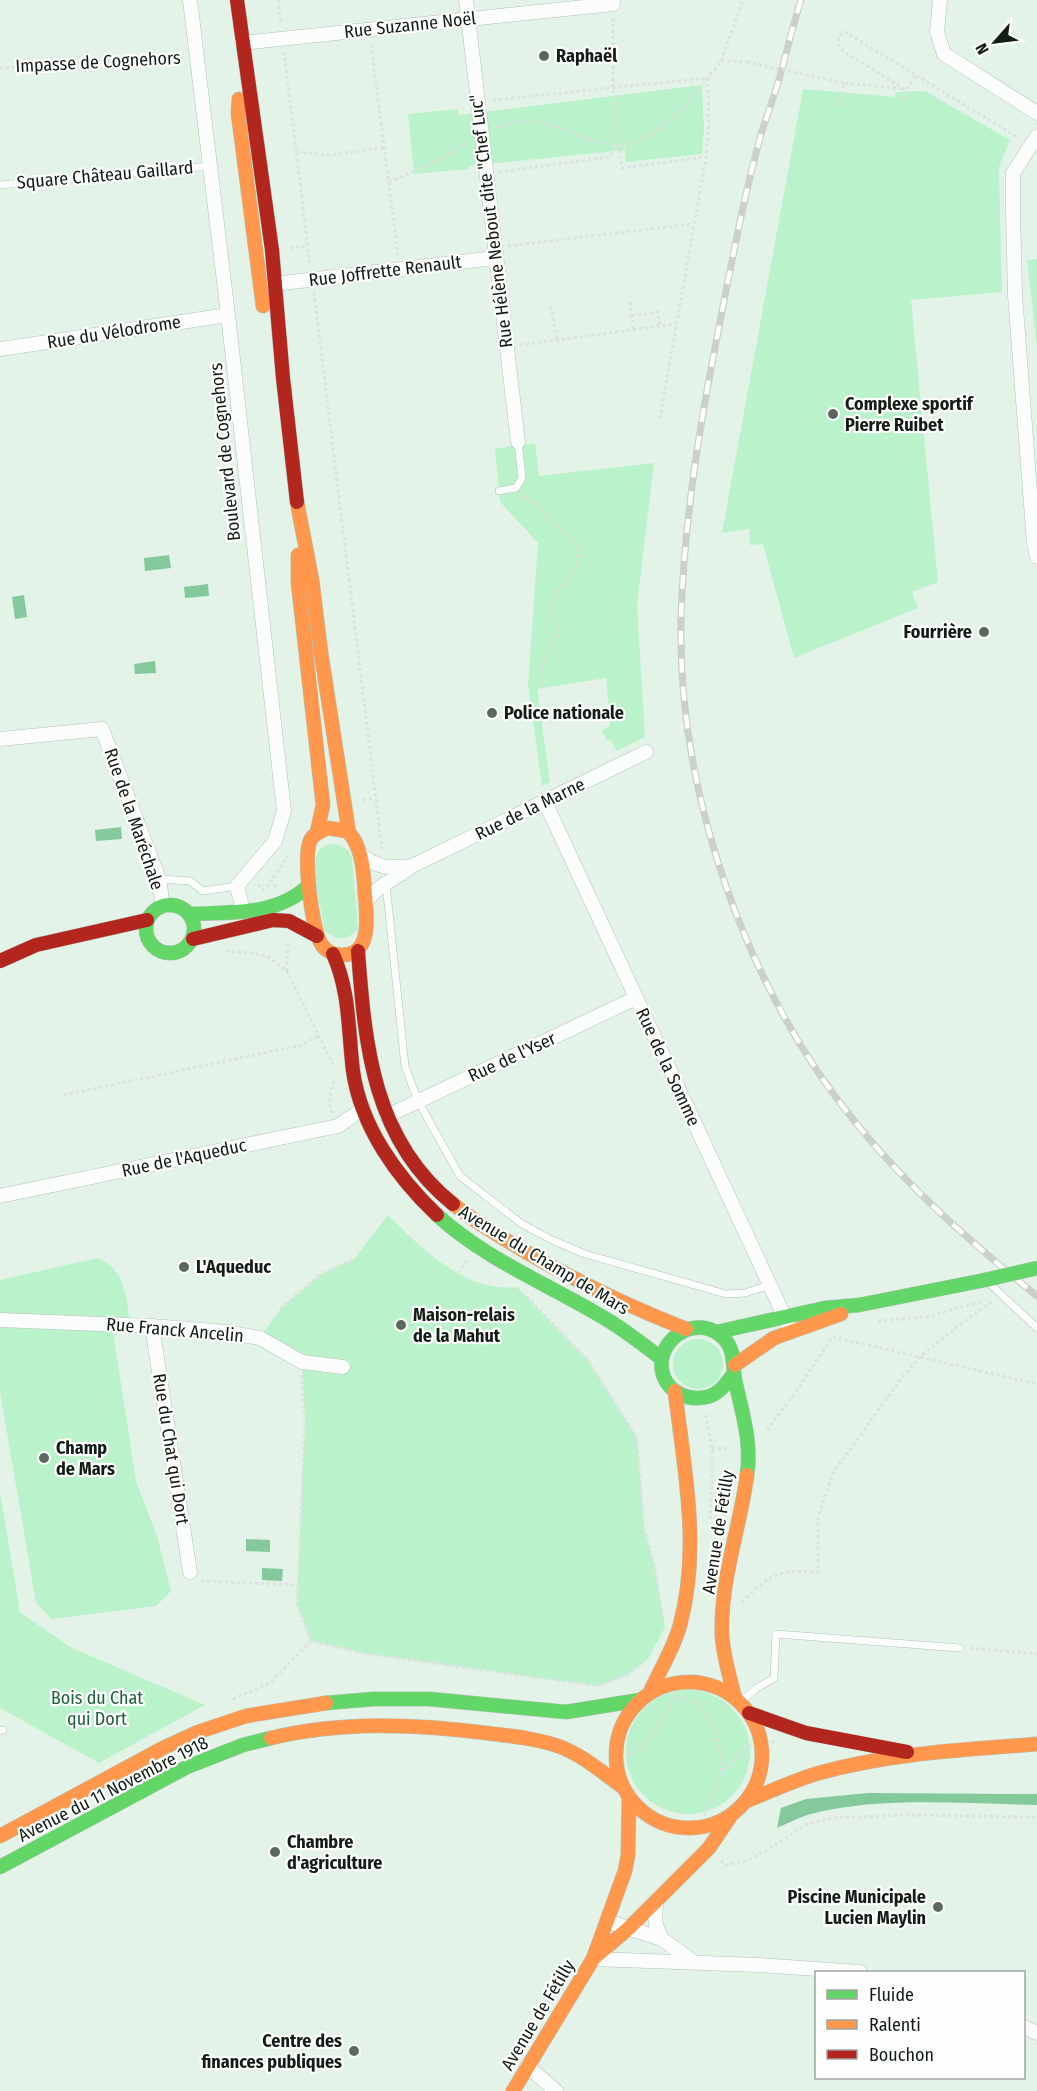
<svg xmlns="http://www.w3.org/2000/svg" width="1037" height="2091" font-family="'Fira Sans Condensed',sans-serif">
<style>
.green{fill:#baf2cc}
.water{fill:#83c99c}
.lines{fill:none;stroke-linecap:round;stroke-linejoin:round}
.lane-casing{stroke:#b5c2b9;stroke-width:8}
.street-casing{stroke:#b5c2b9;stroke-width:15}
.fast-casing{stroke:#b5c2b9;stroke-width:15}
.slow-casing{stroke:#b5c2b9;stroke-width:15}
.jam-casing{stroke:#b5c2b9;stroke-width:15}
.path{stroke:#dce2de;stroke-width:3;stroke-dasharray:3 3;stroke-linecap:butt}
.lane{stroke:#fbfdfc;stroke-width:7}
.street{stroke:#fbfdfc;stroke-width:14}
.fast{stroke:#63d668;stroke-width:14}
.slow{stroke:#ff974d;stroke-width:14}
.jam{stroke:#b3261e;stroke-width:14}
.rail-casing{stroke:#ccd0cd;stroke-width:7}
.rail{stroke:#fefefe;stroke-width:4.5;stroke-dasharray:14;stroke-linecap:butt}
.fast-bridge-casing{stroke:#b5c2b9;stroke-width:15;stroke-linecap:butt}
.path-bridge{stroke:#dce2de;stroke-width:3;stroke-dasharray:3 3;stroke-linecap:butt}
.fast-bridge{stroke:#63d668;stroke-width:14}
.poi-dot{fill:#5b685f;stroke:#fefefe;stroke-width:2}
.labels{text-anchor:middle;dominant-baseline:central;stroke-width:4.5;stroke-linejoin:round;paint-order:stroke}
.street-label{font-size:18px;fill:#121d15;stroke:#fefefe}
.poi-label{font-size:18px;font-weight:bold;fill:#121d15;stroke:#fefefe;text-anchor:start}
.park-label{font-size:18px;fill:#1e613a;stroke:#fefefe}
</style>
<rect width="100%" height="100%" fill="#e3f3e8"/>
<path class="green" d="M702 85 704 128 702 154 626 162 625 150 469 166V169L414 174 408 114 458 109 459 115Z
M803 89 895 97 896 92 925 91 1010 140 999 167 1002 292 911 300 938 582 912 592 918 608 794 658 763 544 750 545 749 529 722 533Z
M1037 259V347L1027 260Z
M535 443 539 476 654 463 637 605 645 737 616 751 611 740 607 741 602 730 610 726 606 678 537 689 550 782 542 786 528 685 538 543 500 502 495 449Z
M336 844 348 850 352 857 358 929C348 940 336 942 325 931 322 913 309 866 319 851 324 845 330 844 336 844Z
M388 1215C422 1249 465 1293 517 1287L588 1360 637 1438 644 1527 655 1568 665 1627 649 1658 627 1675 598 1686 368 1654 311 1641 297 1604 305 1421 302 1362 260 1338 281 1308 321 1274 354 1259Z
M98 1258C127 1272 126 1297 130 1325H112L136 1481 157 1536 171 1591 156 1606 52 1619 36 1603 0 1392V1280Z
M673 1364a25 25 0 1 1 50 0a25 25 0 1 1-50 0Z
M0 1491 20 1612 70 1647 205 1705 99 1763 0 1708Z
M626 1752a62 62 0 1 1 124 0a62 62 0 1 1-124 0Z"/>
<path class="water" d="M169 555 171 568 145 571 144 558Z
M208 584 209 596 185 598 184 587Z
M24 595 27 617 15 619 12 597Z
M155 661 156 673 135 674 134 664Z
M121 827 122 839 96 841 95 830Z
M246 1539 270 1540V1552L246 1551Z
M262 1568 283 1569 282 1581 262 1580Z
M868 1793 1037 1794V1805C967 1804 879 1796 811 1814 800 1817 788 1823 777 1828L781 1808 806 1799Z"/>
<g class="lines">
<g class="lane-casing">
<path id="lane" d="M0 185 210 166
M499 491 516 488 522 478 518 442
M159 879 190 881 203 891 237 886
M386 884 405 1066 418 1101 460 1176 522 1224 552 1240 585 1254 726 1294 745 1293 770 1285
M989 1283 1037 1328
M740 1702 757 1688 774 1678 776 1634 960 1648
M0 1731 3 1730"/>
</g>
<g class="street-casing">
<path id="street" d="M190 0 228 315 284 811 275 841 237 886 243 911
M466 0 518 442
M940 0 937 32 944 54 1037 113
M242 43 613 4V0
M1037 136 1013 173V211L1015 295 1034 543 1037 557
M274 284 495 258
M0 349 228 315
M0 739 102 729 159 879 163 906
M545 802 788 1324
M360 854C379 869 389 868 412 866
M365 902 379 888 414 865 646 752
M387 1116 636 998
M0 1196 338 1126 363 1109
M0 1320 152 1326 226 1332 260 1338 302 1362 343 1367
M152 1326 190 1572
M657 1900C654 1915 654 1925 662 1939
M607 1921 662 1939 692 1961
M593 1959 759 1965 860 1972
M1024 2027 1037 2033
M527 2066 556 2091"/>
</g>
<g class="fast-casing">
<path id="fast" d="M146 929a24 24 0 1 1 48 0a24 24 0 1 1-48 0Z
M190 914C231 912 278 916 309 885
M437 1215C486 1260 550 1285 606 1319 626 1331 644 1345 662 1359
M717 1332 825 1308 859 1305 985 1280
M734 1373C725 1386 716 1398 699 1398 687 1399 674 1393 667 1383 646 1350 689 1311 720 1335 736 1347 732 1363 735 1380 742 1413 752 1441 747 1475
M326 1703 374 1699H429L566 1712 640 1700
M0 1867 187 1767 243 1745 271 1738"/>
</g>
<g class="slow-casing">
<path id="slow" d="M239 99 238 113 263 306
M297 502 312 580 321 653 349 833
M298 555V582L323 805 317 832
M328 828 347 831C363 845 364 877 365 896 367 917 372 955 342 955 334 955 326 951 322 945 312 931 303 857 310 841 313 834 321 831 328 828Z
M453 1204C471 1219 491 1231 511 1243 567 1277 625 1305 686 1329
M735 1365 774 1338 841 1314
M616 1755a73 73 0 1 1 146 0a73 73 0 1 1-146 0Z
M650 1692C660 1670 674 1648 680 1625 701 1548 684 1468 675 1391
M735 1698C730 1677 723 1656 722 1635 720 1581 740 1528 747 1475
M271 1738C341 1721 415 1724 486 1733 510 1736 535 1738 558 1746 583 1755 603 1773 624 1788
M746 1801C770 1792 794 1780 819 1773 890 1753 964 1750 1037 1744
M0 1836 165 1747 198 1732 246 1716 326 1703
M595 1957 629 1928 709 1848 732 1814
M513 2091 593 1959 625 1871 628 1855 629 1797"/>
</g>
<g class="jam-casing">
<path id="jam" d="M237 0 272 250 283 378 297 502
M193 939 273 920 289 921 317 936
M358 951C365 1046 373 1140 453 1204
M333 954C350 992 348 1030 353 1071 361 1127 397 1177 437 1215
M0 961 36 945 147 920
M749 1713 806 1733 907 1752"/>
</g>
<path class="path" d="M278 0 281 24
M613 18V88L622 168 706 157
M371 45 398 255
M284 52 310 265
M721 61 743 0
M0 68 183 58
M915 76 906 90 904 89 846 53C840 48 837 43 839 35L845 32 850 35 1019 138
M493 100 708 78 709 126 706 157 660 418
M905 100 906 90
M841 106 844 83 903 89
M496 128C527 115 547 122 576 134 589 140 606 146 620 145 661 142 698 91 721 61L747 62
M297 152 329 155 382 148 384 143
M499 172 609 157 619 146
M389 182 432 163 469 142
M508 246 692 224
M290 248 308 246
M314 293 382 849
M630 302 633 329
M551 306 557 340
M632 316 658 312 660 326
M520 345 676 324
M522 496C540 504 543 514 556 526 563 532 573 538 577 545 590 565 554 585 552 606 551 614 557 625 559 633L542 666 543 688
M363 800 375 798
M258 885 264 890 271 881
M276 887 271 881 288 856
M226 951 255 953 268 957 287 971 333 1064
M287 971 288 940
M64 1095 302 1045 319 1036
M332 1113 329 1102 334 1079
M458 1273 467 1260
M527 1297 588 1360 637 1438 644 1527 655 1568 662 1615
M281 1308 321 1274 354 1259
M878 1321 926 1317 983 1301
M833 1337 1037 1384
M302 1375 305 1421 297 1604 311 1641
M706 1415 712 1449V1487L710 1519
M767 1430 792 1397 832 1338
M712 1449 731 1448
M201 1581 298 1585
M742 1602C773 1573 775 1570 818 1572V1517L833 1473 900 1380 921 1356 958 1326 993 1301
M970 1648 1037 1654
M675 1686 674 1699C678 1699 684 1698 688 1698 708 1703 725 1752 721 1771 718 1789 707 1805 702 1823
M233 1699 270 1683 311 1641 368 1654 598 1686 627 1675 643 1663
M610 1755C615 1754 620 1756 625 1755 644 1753 668 1716 674 1699
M723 1770 734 1761 745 1747 753 1744 773 1742 772 1740
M721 1861 726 1865 746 1861 774 1846 805 1825 832 1818 903 1815 1037 1817"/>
<use href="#lane" class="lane"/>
<use href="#street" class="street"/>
<use href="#fast" class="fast"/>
<use href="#slow" class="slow"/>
<use href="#jam" class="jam"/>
<g class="rail-casing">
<path id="rail" d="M801 0C793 25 787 51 780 76 775 94 768 112 762 131 744 195 732 261 719 327 700 423 684 520 681 618 677 792 746 989 856 1123 909 1189 972 1243 1037 1296"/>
</g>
<use href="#rail" class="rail"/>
<g class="fast-bridge-casing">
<path id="fast-bridge" d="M985 1280 1037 1268"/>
</g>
<path class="path-bridge" d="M747 62 844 83"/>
<use href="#fast-bridge" class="fast-bridge"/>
</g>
<g class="poi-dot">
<circle cx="544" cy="56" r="6"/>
<circle cx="833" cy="414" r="6"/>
<circle cx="984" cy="632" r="6"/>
<circle cx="492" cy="713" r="6"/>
<circle cx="184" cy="1267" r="6"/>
<circle cx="401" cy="1325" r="6"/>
<circle cx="44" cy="1458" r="6"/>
<circle cx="275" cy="1852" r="6"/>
<circle cx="938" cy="1907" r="6"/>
<circle cx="354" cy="2051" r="6"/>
</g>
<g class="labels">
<g class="street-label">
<text transform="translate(410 25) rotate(-6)">Rue Suzanne Noël</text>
<text transform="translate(98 62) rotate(-3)">Impasse de Cognehors</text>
<text transform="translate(105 175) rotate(-5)">Square Château Gaillard</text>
<text transform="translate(491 221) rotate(-97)">Rue Hélène Nebout dite "Chef Luc"</text>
<text transform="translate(385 271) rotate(-7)">Rue Joffrette Renault</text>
<text transform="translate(114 332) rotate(-9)">Rue du Vélodrome</text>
<text transform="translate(225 452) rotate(-96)">Boulevard de Cognehors</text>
<text transform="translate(530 809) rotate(-26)">Rue de la Marne</text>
<text transform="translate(134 819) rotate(71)">Rue de la Maréchale</text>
<text transform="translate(512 1057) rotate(-25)">Rue de l'Yser</text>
<text transform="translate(668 1067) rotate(65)">Rue de la Somme</text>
<text transform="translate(184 1158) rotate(-12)">Rue de l'Aqueduc</text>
<text transform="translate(544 1260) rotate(31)">Avenue du Champ de Mars</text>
<text transform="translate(175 1330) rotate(5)">Rue Franck Ancelin</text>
<text transform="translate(171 1449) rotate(81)">Rue du Chat qui Dort</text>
<text transform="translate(718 1532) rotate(-81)">Avenue de Fétilly</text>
<text transform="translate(113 1789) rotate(-27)">Avenue du 11 Novembre 1918</text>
<text transform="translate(538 2015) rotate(-59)">Avenue de Fétilly</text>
</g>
<g class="poi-label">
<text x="556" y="56">Raphaël</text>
<text x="845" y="404">Complexe sportif<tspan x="845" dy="21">Pierre Ruibet</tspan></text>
<text x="972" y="632" text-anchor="end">Fourrière</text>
<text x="504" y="713">Police nationale</text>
<text x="196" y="1267">L'Aqueduc</text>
<text x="413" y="1315">Maison-relais<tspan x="413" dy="21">de la Mahut</tspan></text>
<text x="56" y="1448">Champ<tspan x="56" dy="21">de Mars</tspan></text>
<text x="287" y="1842">Chambre<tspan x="287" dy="21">d'agriculture</tspan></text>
<text x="926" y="1897" text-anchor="end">Piscine Municipale<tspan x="926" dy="21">Lucien Maylin</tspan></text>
<text x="342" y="2041" text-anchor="end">Centre des<tspan x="342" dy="21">finances publiques</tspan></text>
</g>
<g class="park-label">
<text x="97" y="1698">Bois du Chat<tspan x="97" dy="21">qui Dort</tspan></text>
</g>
</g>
<rect x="815" y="1971" width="210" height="108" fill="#fefefe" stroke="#a0a4a1" stroke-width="1.5"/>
<rect x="827" y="1990" width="30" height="9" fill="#63d668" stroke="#a0a4a1" stroke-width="1.5"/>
<text x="869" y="2001" font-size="18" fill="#121d15">Fluide</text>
<rect x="827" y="2020" width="30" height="9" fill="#ff974d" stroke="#a0a4a1" stroke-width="1.5"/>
<text x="869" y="2031" font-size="18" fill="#121d15">Ralenti</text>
<rect x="827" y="2050" width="30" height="9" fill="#b3261e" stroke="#a0a4a1" stroke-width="1.5"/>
<text x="869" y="2061" font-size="18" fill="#121d15">Bouchon</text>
<g transform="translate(995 42) rotate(242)" stroke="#fefefe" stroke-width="4.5" paint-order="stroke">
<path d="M0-4.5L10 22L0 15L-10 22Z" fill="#121d15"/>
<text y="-9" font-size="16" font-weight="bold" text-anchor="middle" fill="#121d15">N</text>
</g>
</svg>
